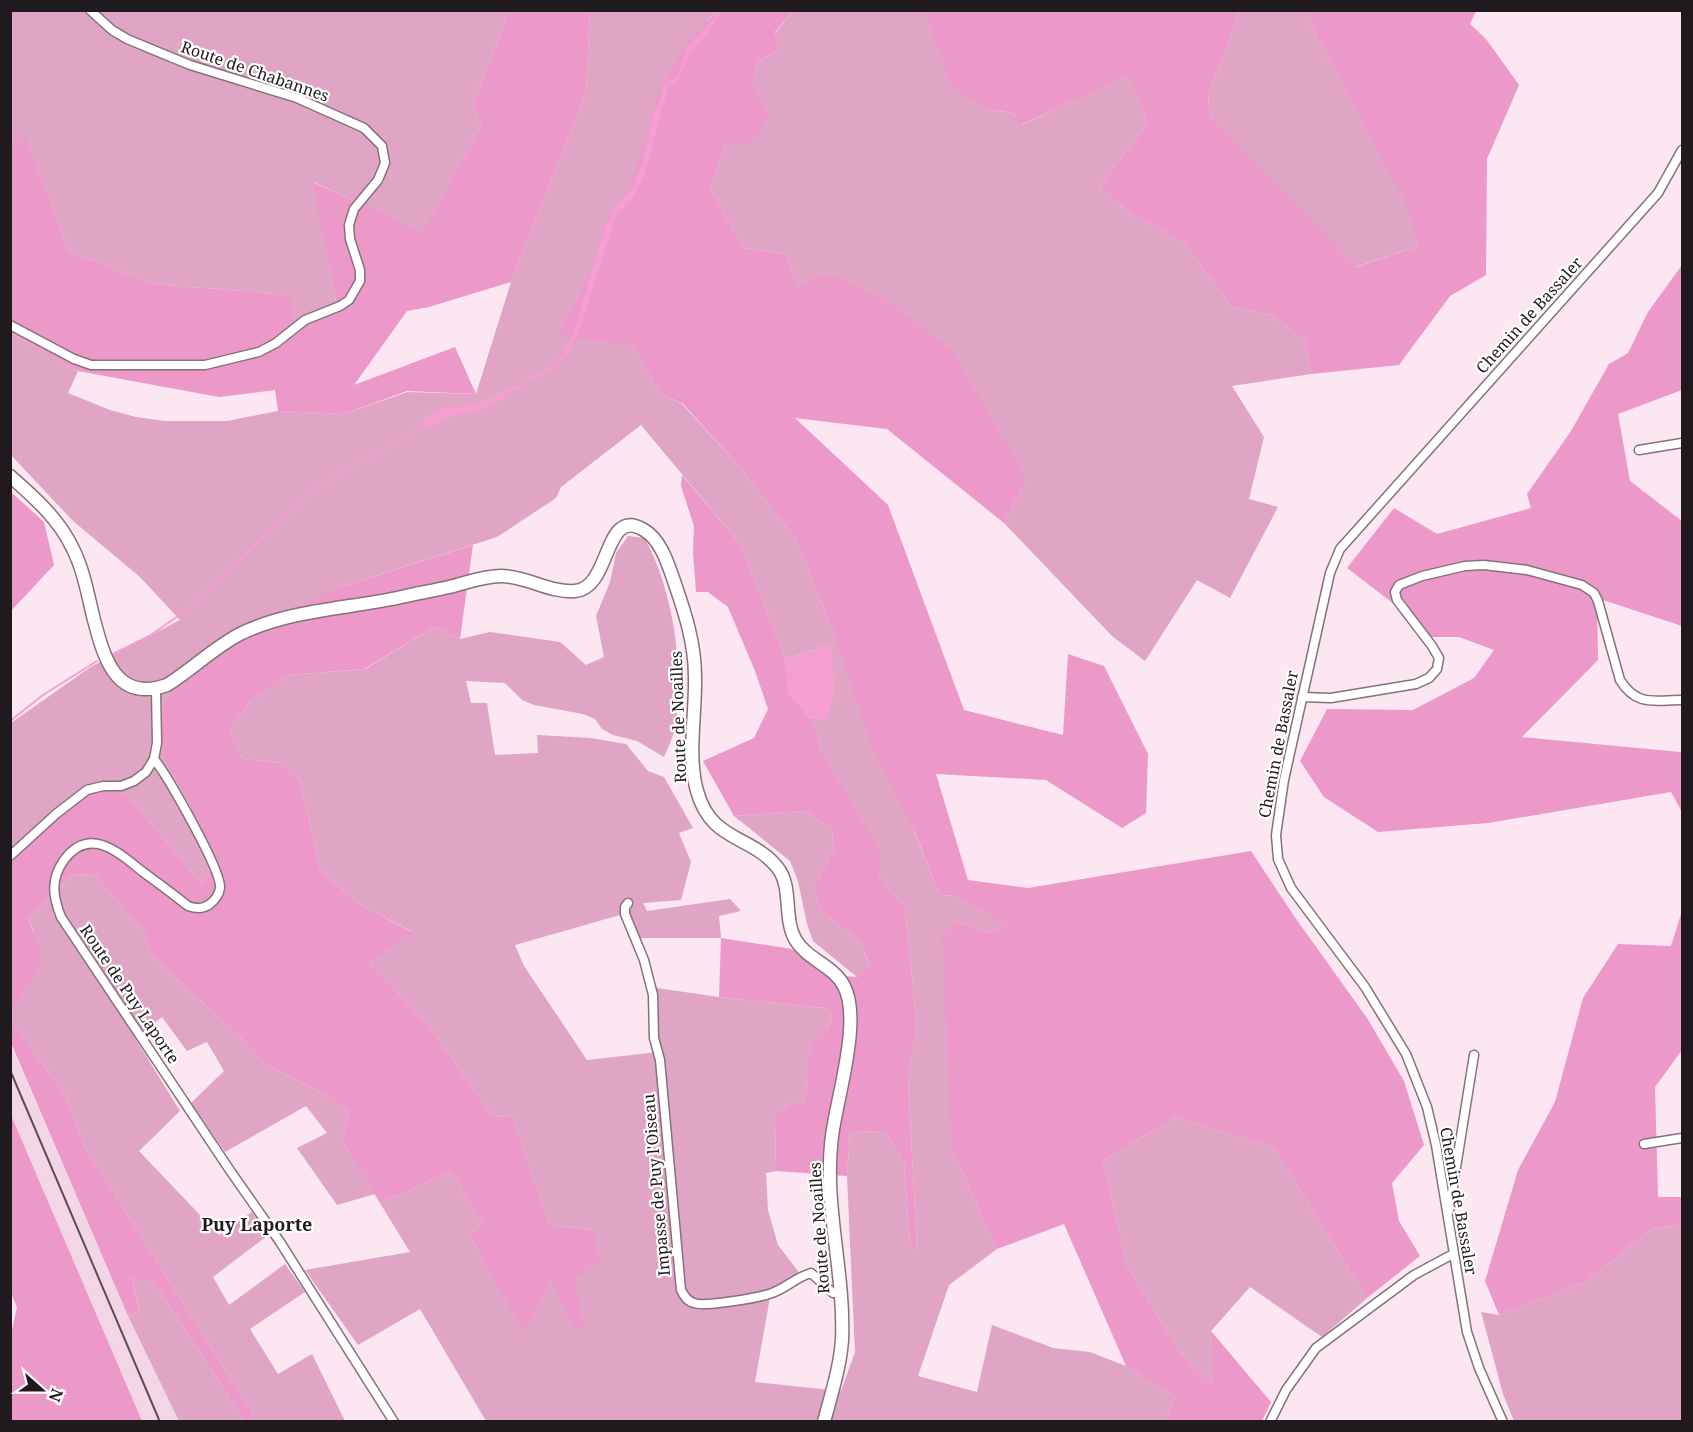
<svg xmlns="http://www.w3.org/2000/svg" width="1693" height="1432" font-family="'Noto Serif',serif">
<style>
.built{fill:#f2d6e5}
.green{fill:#e0a4c5}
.forest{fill:#ec98c8}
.water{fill:#f49fd0}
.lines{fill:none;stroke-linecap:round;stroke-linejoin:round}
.stream{stroke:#f49fd0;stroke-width:2}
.minor-casing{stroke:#84727b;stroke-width:11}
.secondary-casing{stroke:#84727b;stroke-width:15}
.minor{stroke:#fff;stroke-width:8}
.secondary{stroke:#fff;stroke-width:12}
.rail{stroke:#594e54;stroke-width:2}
.labels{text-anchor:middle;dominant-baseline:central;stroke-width:4.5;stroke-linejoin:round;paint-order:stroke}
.street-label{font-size:16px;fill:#20191d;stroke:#fff}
.neighbourhood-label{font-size:18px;font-weight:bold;fill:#20191d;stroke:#fff}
</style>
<rect width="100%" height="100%" fill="#fbe6f1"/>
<path class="built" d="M10 1043 128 1316 179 1421H142L11 1115Z"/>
<path class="green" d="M10 11H509L473 105 481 126 423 233 313 182 338 312 296 333 288 295 155 284 69 252 26 138 11 139Z
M590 11H717L708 20 634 346 659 393 682 404 740 467 796 540 940 895 956 896 1006 924 989 933 958 922 952 1150 997 1249 949 1285 918 1376 977 1392 992 1325 1053 1348 1090 1352 1126 1366 1175 1397 1165 1421H486L420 1309 358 1345 305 1270 410 1252 380 1203 451 1172 483 1224 469 1234 524 1333 551 1278 574 1327 573 1278 593 1230 549 1225 512 1116 493 1117 426 1022 369 963 411 931 357 903 320 869 300 781 280 763 242 759 229 729 251 700 289 675 365 669 434 627 460 639 490 632 560 642 586 665 604 657 596 616 610 582 616 553 628 536 644 538C662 566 676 623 677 658 677 667 674 676 673 685 673 695 676 704 677 713 677 729 670 743 664 757L637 741 613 735 602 729 595 719 583 714 534 705 522 700 505 683 466 681 471 703H487L495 755 538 753 537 735 591 738 626 744 648 771 664 777 693 828 679 833 691 862 681 900 643 903 647 911 730 899 741 911 719 916 721 938H631L620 915 515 945 524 966 587 1060 659 1052 657 988 719 997 825 1008 832 1015C829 1034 824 1028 815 1041 805 1053 807 1085 806 1101L790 1104 775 1115 776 1171 766 1173 768 1210 778 1245 804 1279 770 1297 755 1382 841 1391 855 1352 847 1176 850 1132 885 1131 904 1162 910 1246 917 1250 908 1078 917 1027 905 908 879 877 880 853 821 750 816 731 809 717 828 719 829 645 785 659 741 545 641 425 561 487 556 498 497 537 331 590 168 767 191 809 193 838 210 872 202 884 130 798 58 816 11 863V723L92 666 180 620 140 577 73 521 11 455V333L78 371 68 393 110 410 136 417 165 421H227L278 411 344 414 407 392 476 394 511 282 586 93Z
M793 11H923L939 49 989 110 1014 113 1022 125 1129 74 1148 124 1099 186 1131 214 1183 242 1232 307 1272 315 1305 341 1311 374 1232 386 1264 437 1249 499 1278 507 1230 598 1197 580 1145 661 1112 636 1004 523 1027 479 798 287 786 254 743 248 710 188 726 142 753 83 758 62 779 49 775 33Z
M1240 11H1309L1311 26 1407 203 1418 246 1356 267 1210 116 1208 95Z
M804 811 832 828 834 848 813 889 822 911 861 943 870 967 857 977 813 941 807 924 798 881 790 861 734 816Z
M73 874 95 875 144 932 152 956 241 1038 265 1064 324 1094 349 1111 342 1141 375 1194 337 1205 297 1148 327 1133 306 1106 225 1152 191 1103 224 1071 207 1042 187 1051 162 1017 135 1038 180 1111 139 1151 219 1235 252 1212 267 1236 213 1277 229 1305 285 1264 305 1292 250 1329 278 1374 312 1354 345 1421H250L254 1416 87 1151 63 1092 11 1020 10 1011 27 987 34 932 28 919Z
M1176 1117 1274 1148 1367 1298 1322 1337 1250 1287 1211 1331 1215 1386 1178 1350 1127 1266 1103 1160Z
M1682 1225V1421H1514L1503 1394 1481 1312 1499 1315 1587 1281 1653 1228Z
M132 1277 153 1281 245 1421H179L128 1316 139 1311Z"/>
<path class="forest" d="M509 11H590L586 93 511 282 429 307 407 311 354 385 455 347 476 394 407 391 344 414 278 411 275 390 219 397 78 371 11 333V139L26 137 69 252 155 284 289 295 297 332 338 311 312 182 423 232 481 126 473 105Z
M717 11H793L775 32 779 49 758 62 753 83 769 116 748 146 726 142 710 188 743 248 786 254 798 287 827 274 888 300 951 350 1027 479 1004 523 887 429 795 418 888 505 964 710 1063 735 1068 654 1104 666 1148 754 1146 813 1122 828 1046 780 936 774 968 880 1028 888 1251 851 1294 916 1367 1018 1404 1081 1424 1145 1392 1183 1399 1221 1420 1256 1367 1298 1274 1148 1176 1117 1103 1160 1127 1266 1178 1350 1214 1385 1211 1331 1271 1402 1262 1421H1165L1175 1397 1126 1366 1064 1224 997 1249 952 1150 942 936 958 922 989 933 1005 924 956 896 940 895 916 835 871 744 835 636 796 540 740 467 683 404 659 393 634 346 558 335 588 277 608 216 629 189 661 87 683 47Z
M923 11H1240L1208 95 1210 116 1357 267 1418 246 1406 203 1311 26 1309 11H1476L1470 24 1486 39 1519 85 1487 159 1486 275 1450 296 1399 365 1311 374 1305 341 1272 315 1232 307 1183 242 1131 214 1099 186 1148 124 1129 75 1021 125 1014 113 989 110 954 89Z
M1682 265V390L1618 414 1630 481 1682 521V626L1597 598 1598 660 1522 737 1680 752 1682 754V812L1671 792 1488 823 1378 832 1324 797 1300 761 1327 709 1413 710 1474 678 1494 650 1459 637H1419L1407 614 1347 568 1394 508 1437 534 1531 508 1527 494 1571 431 1609 364 1628 353 1648 312Z
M682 475 741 545 785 659 789 694 809 717 816 731 821 750 881 853 879 877 905 908 917 1027 908 1079 917 1250 910 1246 904 1162 885 1131 850 1132 847 1176 776 1171 775 1115 790 1104 806 1101C807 1085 805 1052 815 1040 825 1027 829 1034 832 1015L825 1008 719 997 721 938 792 949 831 975 857 977 870 966 861 943 822 911 813 889 834 848 832 828 804 811 734 816 703 761 754 738 768 709 755 671 728 607 708 592H696L693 553 694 526 681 486Z
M11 492 44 522 54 565 11 611Z
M473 545 460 639 434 627 364 669 289 675 251 700 229 729 242 759 280 763 300 781 320 869 357 903 412 932 369 963 426 1022 493 1117 512 1116 549 1225 593 1230 600 1263 573 1278 585 1329 574 1328 551 1279 524 1334 469 1234 483 1224 451 1172 380 1203 342 1141 349 1111 324 1094 265 1064 241 1038 152 956 144 932 95 875 73 874 28 919C33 930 41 949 39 961 38 973 18 1000 11 1011V863L58 816 91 792 106 789 130 798 202 884 210 872 193 838 191 808 168 767 161 744 165 700 231 647 331 590Z
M1682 911V1050L1655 1087 1658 1197H1682V1225L1653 1228 1587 1281 1499 1315 1485 1281 1518 1170 1555 1102 1583 998 1618 944 1671 946Z
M11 1020 63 1092 87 1151 254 1416 250 1421H245L153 1281 132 1278 139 1311 128 1316 11 1043Z
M10 1115H11L142 1421H11V1334L17 1307 10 1291Z"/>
<path class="water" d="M718 11H722L707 34 689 54 679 79 668 88 644 177 633 198 617 214 613 224 582 323 571 350 566 356 545 374 532 379 518 390 506 393 496 402 472 413H464L443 419 426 429 421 421 441 409 453 407 477 406 506 390 519 386 528 378 540 373 553 363 567 347 574 331 599 246 613 209 630 191 641 168 652 119 665 86 676 78 680 72 687 47 711 22Z
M829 645 832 649 834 690 828 720 809 717 788 694 785 659Z"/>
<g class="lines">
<path class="stream" d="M663 94C662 87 665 83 671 80
M495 400 503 399 513 391
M466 406 487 401
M111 655 151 635 188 609 315 488 426 425
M10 721 43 695 97 661"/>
<g class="minor-casing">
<path id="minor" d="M10 325 74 359 91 365H205L238 357 259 352 276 343 305 320 340 306 349 300 360 281V270L350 239 349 225 354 209 378 180 385 163 382 146 364 128 297 98 190 65 127 39 112 30 90 10
M1639 450 1682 443
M1302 697 1331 698 1416 684 1429 678 1437 669 1439 658 1432 646 1397 600 1395 592 1399 585 1422 576 1465 566 1484 565 1527 570 1582 585 1594 593 1598 601 1620 680C1637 707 1654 700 1682 700
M154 759C167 775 222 871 220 888 219 895 215 900 210 904 203 909 197 909 188 906 173 894 158 883 143 872 119 853 90 825 64 860 50 880 53 896 61 917L229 1169 280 1242 394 1422
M10 856 56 814 87 790 103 786H121L134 781 146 772 154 759 157 743 156 689
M628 903 625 907V914L644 960 653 995 654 1038 660 1060 681 1290C684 1296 687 1301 694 1303 704 1307 757 1298 769 1294 784 1290 796 1277 811 1273L833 1293H841
M1644 1144 1682 1138
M1449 1211 1474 1055
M1270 1422 1286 1390 1316 1348 1414 1275 1453 1254
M1503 1422 1479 1368 1467 1332 1436 1145 1427 1107 1406 1054 1365 987 1291 888 1278 859 1276 835 1284 780 1330 573 1340 549 1658 193 1682 150"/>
</g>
<g class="secondary-casing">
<path id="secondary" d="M10 476C35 498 59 519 73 549 84 571 88 596 94 620 104 658 116 703 167 685 193 669 214 647 242 633 291 610 344 609 397 598 414 594 431 591 449 587 466 583 483 576 501 576 526 576 550 593 575 591 612 588 603 505 644 530 661 540 668 564 674 581 685 613 695 643 695 677 696 714 687 755 697 791 711 842 751 835 777 867 793 886 783 917 795 939 807 960 833 965 844 986 862 1020 837 1097 832 1136 823 1204 845 1272 842 1340 840 1368 831 1395 824 1422"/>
</g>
<use href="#minor" class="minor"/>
<use href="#secondary" class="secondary"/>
<path class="rail" d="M10 1070 160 1422"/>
</g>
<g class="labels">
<g class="street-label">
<text transform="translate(255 71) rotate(19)">Route de Chabannes</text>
<text transform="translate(1529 315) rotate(-48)">Chemin de Bassaler</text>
<text transform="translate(678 717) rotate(-92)">Route de Noailles</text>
<text transform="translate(1278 744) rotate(-79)">Chemin de Bassaler</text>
<text transform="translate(130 994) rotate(56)">Route de Puy Laporte</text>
<text transform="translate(656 1185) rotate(-95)">Impasse de Puy l'Oiseau</text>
<text transform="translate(1459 1201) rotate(80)">Chemin de Bassaler</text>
<text transform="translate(819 1228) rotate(-94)">Route de Noailles</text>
</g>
<g class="neighbourhood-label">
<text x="257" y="1224">Puy Laporte</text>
</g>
</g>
<rect width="1693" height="1432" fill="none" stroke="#20191d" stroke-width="24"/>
<g transform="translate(42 1390) rotate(111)" stroke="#ffffff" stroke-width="4.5" paint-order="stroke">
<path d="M0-4.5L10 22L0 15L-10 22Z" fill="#20191d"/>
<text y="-9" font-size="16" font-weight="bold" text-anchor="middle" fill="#20191d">N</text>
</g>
</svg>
